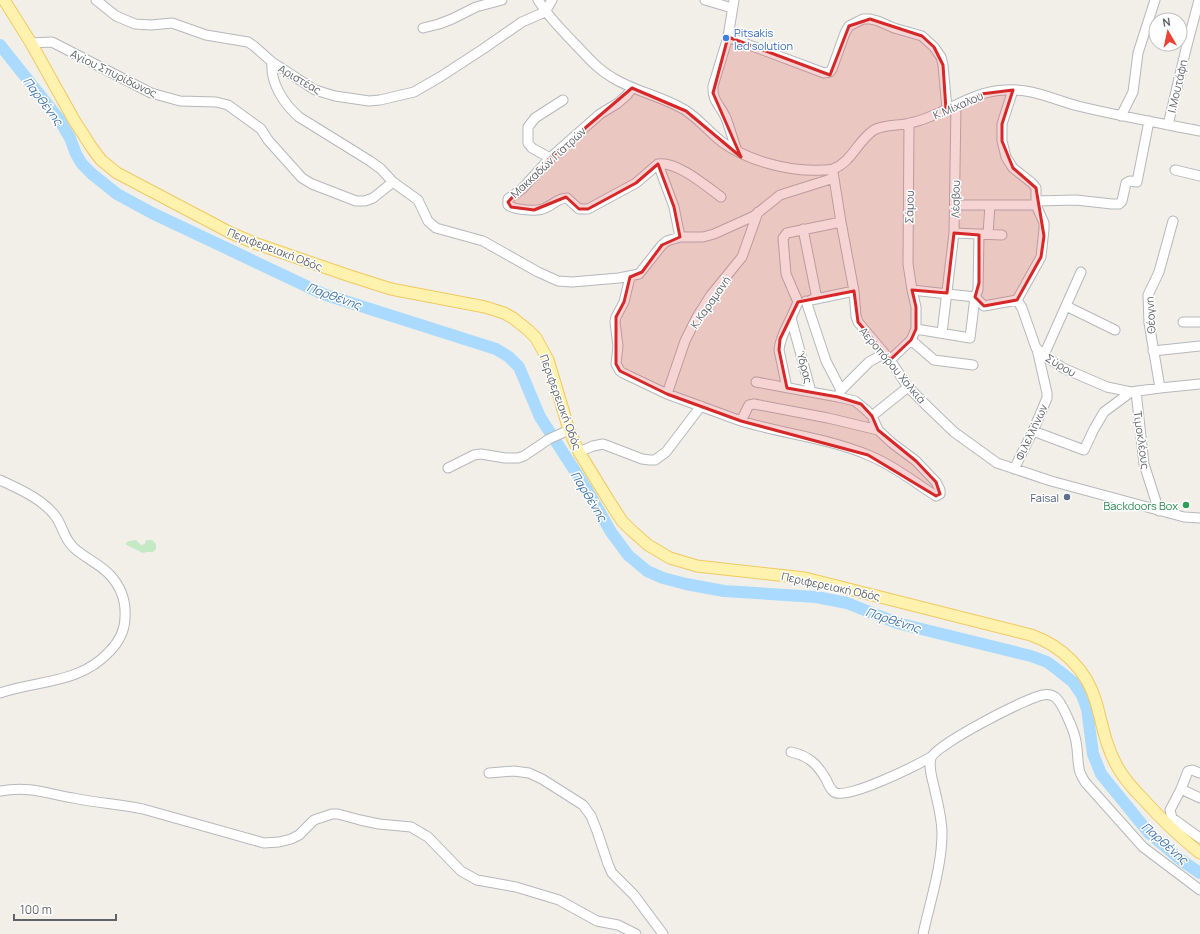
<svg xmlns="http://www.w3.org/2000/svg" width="1200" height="934" font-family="Manrope,sans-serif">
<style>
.green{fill:#c5e8c5}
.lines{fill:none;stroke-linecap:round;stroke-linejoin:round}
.river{stroke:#aadaff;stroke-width:12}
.minor-casing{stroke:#b5b8bc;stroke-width:11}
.major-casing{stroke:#f2c960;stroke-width:13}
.minor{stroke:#fff;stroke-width:9}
.major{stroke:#fff2af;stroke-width:11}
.marked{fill:#d62828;fill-opacity:0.2;stroke:#d62828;stroke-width:3;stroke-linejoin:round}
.shop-dot{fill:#3f7fe0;stroke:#fff;stroke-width:1.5}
.service-dot{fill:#5c6f8a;stroke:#fff;stroke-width:1.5}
.leisure-dot{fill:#2e9e5b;stroke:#fff;stroke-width:1.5}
.labels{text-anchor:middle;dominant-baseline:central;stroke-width:3;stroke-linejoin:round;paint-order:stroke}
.shop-label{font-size:11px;fill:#366cbe;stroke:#fff;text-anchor:start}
.street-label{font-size:11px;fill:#5f6368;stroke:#fff}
.service-label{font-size:11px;fill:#4e5e75;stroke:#fff;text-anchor:end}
.leisure-label{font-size:11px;fill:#27864d;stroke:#fff;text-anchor:end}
.water-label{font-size:12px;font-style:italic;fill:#4174aa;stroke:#fff}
</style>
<rect width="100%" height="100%" fill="#f1efe8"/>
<path class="green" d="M136 540 141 545 145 544 146 540H152L156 544V549L153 552H147L142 553C137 549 131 548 125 544L129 541Z"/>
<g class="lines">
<path class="river" d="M0 45 59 119 70 138 76 154 82 164 92 174 117 194 152 213 323 294 496 349 509 357 519 367 540 417 586 488 611 532 628 555 647 571 663 578 686 584 724 591 816 597 847 603 897 623 1031 656 1047 662 1058 670 1073 682 1082 695 1087 709 1093 754 1101 774 1149 833 1181 860 1200 873"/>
<g class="minor-casing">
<path id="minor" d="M96 0 116 16 135 24 151 25 172 23 206 35 248 42 254 46 272 62 315 90 335 96 369 101 380 100 414 92 440 77 483 49 522 22 545 12
M538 0C549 18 560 28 574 43 587 56 597 69 613 78 636 92 662 96 685 110 699 119 709 132 722 142 748 161 790 172 822 170 825 170 830 170 833 169 852 162 858 140 874 130 884 124 899 126 910 123 944 116 970 91 1005 90 1032 88 1054 100 1078 106 1119 116 1159 123 1200 131
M705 0 732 8
M734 0 728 37 713 86C712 101 720 105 726 118 730 129 733 140 737 151
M545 12 552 0
M423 28 439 24 452 19 476 7 502 0
M728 37 824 73 830 72 832 69 845 33 849 26 863 19H870L878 21 894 28 922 36 934 47 941 57 943 65 947 109
M31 43 52 42 151 93 180 101 216 102 228 105 261 129 268 140 302 178 312 184 356 201H365L373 198 393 182 418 200 428 221 436 228 483 241 538 272 558 281 572 282 619 278 639 274 662 245 667 241 680 237H703L714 234 754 216 780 195 834 178
M272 62C270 83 284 104 299 117L370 161 381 169 393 182
M632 88 627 95 618 103 600 114 550 158 522 189 508 199V205C514 210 538 212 545 208 553 205 558 198 567 198L579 209H588L636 183 658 164
M1013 90 1002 124V141L1006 157 1013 168 1032 183 1036 188V205L1044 223V229L1041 257 1017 300 1022 308 1036 348 1044 355 1063 368 1107 387 1131 392 1160 388 1200 384
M1121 116 1133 92 1138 53 1155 0
M1168 125 1186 49 1199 0
M550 158 532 148 528 143V127L535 118 563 100
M1175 170 1200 176
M833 172 841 222 854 291 856 316 858 322 890 360 908 387 927 406 954 432 997 463 1051 481 1184 517 1200 518
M1036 201 1076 200 1112 204H1119L1122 201 1126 183 1130 181 1137 182 1149 121
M955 205H1036
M803 229 817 299
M954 233 1002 235
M988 234 990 205
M680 237 674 207 658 164C677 161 706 186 721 197
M630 277 624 302 616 317 615 322 618 346 616 364 620 371 623 373 667 394 741 421 749 405 754 404 828 418 878 430 892 443 916 461 936 482 940 490V494L936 496C914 482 893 465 868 455 828 438 783 434 741 421
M912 290 975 297
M975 297 984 306 1017 300
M811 300 854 291
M806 301 826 361 841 390 838 397
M1066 306 1115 330
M1183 322H1200
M916 329 970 338 975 297 978 290 979 235
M942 333 954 233 956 105
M911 340 934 360 973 365
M1153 351 1200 346
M1044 355 1081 272
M890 360 911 340 916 329V307L912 290 908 264 909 123
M756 382 838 397 855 401 866 410 872 416 878 430
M787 388 779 350C780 338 786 328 791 318
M1160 388 1149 323 1148 295 1159 272 1173 221
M841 390 869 362 883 354
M1136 391 1144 464 1159 511
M811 392 791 318 798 302 786 274 783 238 787 233 841 222
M667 394 685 341 697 317 711 295 742 257 758 212
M872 416 908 387
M1033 431 1084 450 1094 429 1104 412 1131 392
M579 452 593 446 603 444 642 459 650 460H655L666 452 701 406
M448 468 474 455 481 454 505 458H518L524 456 549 439 569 430
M1014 469 1033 431 1047 398V393L1037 349
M0 480C19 489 43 499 56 517 63 527 64 539 74 548 85 558 100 564 110 575 121 587 126 602 125 617 125 631 119 642 109 652 79 684 38 680 0 693
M791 752C809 756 817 764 826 779 828 784 830 789 834 792 846 801 917 765 931 757
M489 773 514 771 529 773 542 779 583 805 591 816 597 831 608 864 612 873 634 895 663 934
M1200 773 1192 770 1188 771 1181 789 1200 798
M1181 789 1170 810 1172 818 1200 838
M0 791C29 786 45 793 73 798 96 803 120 804 143 809L264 843 279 842 291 839 299 835 314 820 332 814H338L360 820 379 824 411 827 428 837 461 871 477 880 516 887 559 900 597 921 618 925 636 934
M923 934C930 902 942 866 942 833 942 819 938 804 935 791 933 781 928 768 931 758 935 745 1028 697 1043 695 1047 694 1052 695 1055 697 1062 702 1073 729 1075 737 1078 747 1077 758 1079 768 1079 772 1082 777 1085 782L1143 847 1200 890"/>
</g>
<g class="major-casing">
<path id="major" d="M4 0 31 43 74 120 92 148 101 160 117 173 231 233 254 243 350 276 391 289 485 307 504 313 513 318 528 330 536 338 548 360 555 383 569 430 579 452 609 501 622 521 631 530 648 545 670 558 697 566 805 578 1031 635C1062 646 1087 670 1096 702 1103 726 1105 745 1118 768 1125 780 1135 791 1145 801 1162 820 1180 837 1200 853"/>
</g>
<use href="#minor" class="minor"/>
<use href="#major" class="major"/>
</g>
<path class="marked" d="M870 19 922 36 934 47 943 65 946 110 981 94 1013 90 1002 124V141L1013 168 1036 188 1044 236 1041 257 1017 300 984 306 975 297 979 283V235L954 233 947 293 912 290 916 307V329L911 340 890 360 858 322 854 291 798 302 780 339 779 350 787 388 838 397 861 404 872 416 878 430 916 461 936 482 940 494 936 496 868 455 741 421 667 394 620 371 616 364V317L624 302 630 277 642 272 662 245 680 237 674 207 658 164 636 183 588 209H579L566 197 534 210 511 207 508 202 550 158 632 88 686 111 741 157 713 93 728 37 830 75 849 26Z"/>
<circle class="shop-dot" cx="726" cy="38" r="4"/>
<circle class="service-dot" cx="1067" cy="497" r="4"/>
<circle class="leisure-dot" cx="1186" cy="505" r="4"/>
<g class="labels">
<g class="shop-label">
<text x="734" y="32">Pitsakis<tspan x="734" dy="13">led solution</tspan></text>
</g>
<g class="street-label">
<text transform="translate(114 73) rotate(26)">Αγίου Σπυρίδωνος</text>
<text transform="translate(300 79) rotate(30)">Αριστέας</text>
<text transform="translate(1177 86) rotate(-77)">Ι.Μουτάφη</text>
<text transform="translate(958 105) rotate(-23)">Κ.Μίχαλου</text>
<text transform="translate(548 162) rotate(-43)">Μακκαδών Γιατρών</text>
<text transform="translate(955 199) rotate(-89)">Λέσβου</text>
<text transform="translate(909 207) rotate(-89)">Σάμου</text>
<text transform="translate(275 249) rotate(21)">Περιφερειακή Οδός</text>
<text transform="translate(710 302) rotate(-55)">Κ.Καραμανή</text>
<text transform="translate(1150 315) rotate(-93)">Θέογνη</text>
<text transform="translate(893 365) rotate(50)">Αεροπόρου Χαλκιά</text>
<text transform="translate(1061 365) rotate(31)">Σύρου</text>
<text transform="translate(805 367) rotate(75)">Ύδρας</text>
<text transform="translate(561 402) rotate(70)">Περιφερειακή Οδός</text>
<text transform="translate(1031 432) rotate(-65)">Φιλελλήνων</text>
<text transform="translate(1142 440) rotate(82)">Τιμοκλέους</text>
<text transform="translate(831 586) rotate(12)">Περιφερειακή Οδός</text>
</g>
<g class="service-label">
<text x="1059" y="497">Faisal</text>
</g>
<g class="leisure-label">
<text x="1178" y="505">Backdoors Box</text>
</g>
<g class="water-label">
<text transform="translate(43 101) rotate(53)">Παρθένης</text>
<text transform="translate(334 296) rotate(20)">Παρθένης</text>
<text transform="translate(589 496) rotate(58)">Παρθένης</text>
<text transform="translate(893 620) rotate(18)">Παρθένης</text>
<text transform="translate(1165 843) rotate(41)">Παρθένης</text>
</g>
</g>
<g transform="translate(1168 32) rotate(351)"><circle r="19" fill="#ffffff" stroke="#bfc1c3"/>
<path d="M0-3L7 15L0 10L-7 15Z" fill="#ea4335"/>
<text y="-6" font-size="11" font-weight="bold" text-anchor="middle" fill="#5f6368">N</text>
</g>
<path d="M14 914v6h102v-6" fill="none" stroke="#5f6368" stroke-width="2"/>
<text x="20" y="914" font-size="12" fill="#5f6368" stroke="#ffffff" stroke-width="3" paint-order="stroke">100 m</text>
</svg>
